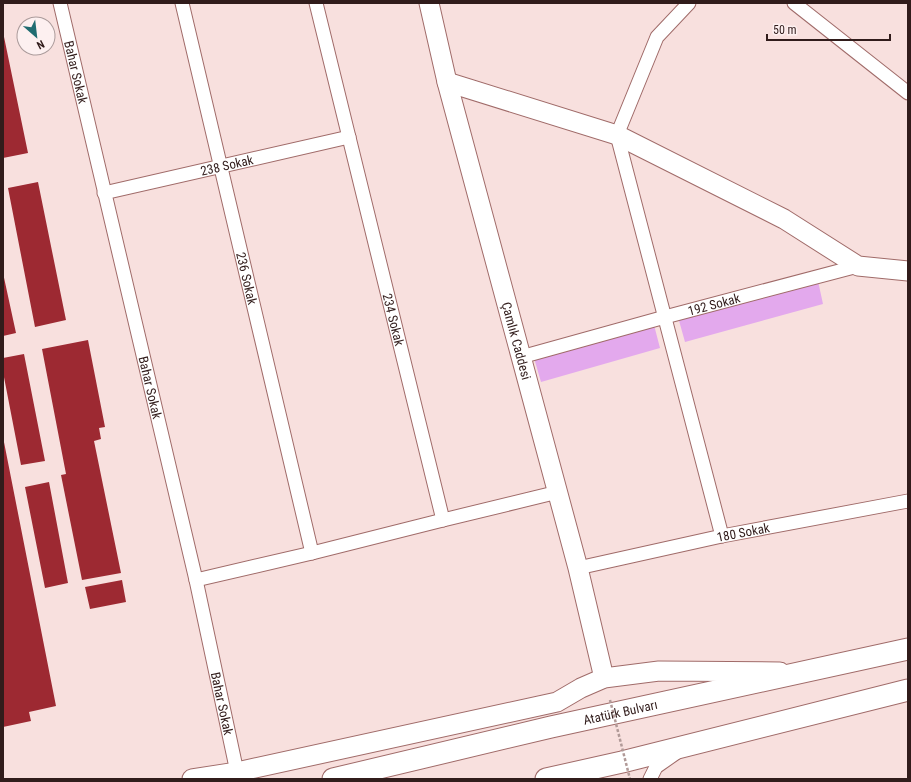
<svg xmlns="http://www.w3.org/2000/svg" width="911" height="782" font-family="'Roboto Condensed',sans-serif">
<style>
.green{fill:#e3a9ed}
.building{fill:#9d2932}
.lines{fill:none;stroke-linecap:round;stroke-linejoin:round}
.street-casing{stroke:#a06b69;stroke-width:15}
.secondary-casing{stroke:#a06b69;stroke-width:21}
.primary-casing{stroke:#a06b69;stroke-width:23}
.street{stroke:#fff;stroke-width:13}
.secondary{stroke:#fff;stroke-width:19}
.primary{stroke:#fff;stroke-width:21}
.path-bridge{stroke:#b19a98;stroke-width:2.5;stroke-dasharray:3 2;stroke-linecap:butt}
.labels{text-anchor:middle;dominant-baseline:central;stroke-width:4;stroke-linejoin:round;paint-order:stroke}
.street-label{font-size:13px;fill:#311c1b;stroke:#fdf0f0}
</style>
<rect width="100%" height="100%" fill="#f8e0de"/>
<path class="green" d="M818 281 823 304 685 342 678 317Z
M654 325 660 348 541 382 534 358Z"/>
<path class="building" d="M3 32 28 153 3 158Z
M38 182 66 320 35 327 8 188Z
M3 273 16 333 3 336Z
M88 340 105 427 99 428 101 439 94 441 121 573 82 580 61 475 66 474 42 349Z
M24 354 45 461 21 465 3 372V358Z
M3 437 56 706 29 712 31 721 3 727Z
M49 482 68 583 45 588 25 487Z
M122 580 126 602 90 609 85 587Z"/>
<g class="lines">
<g class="street-casing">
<g id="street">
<path id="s1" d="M60 3 196 580 237 772"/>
<path id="s2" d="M182 3 312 553"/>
<path id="s3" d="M316 3 443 520 558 492"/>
<path d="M689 3 657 37 617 135 722 536"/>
<path d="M794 3 908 93"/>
<path id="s4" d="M104 193 349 137"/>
<path id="s5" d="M521 357 665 317 858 266"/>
<path id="s6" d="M578 568 722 536 908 501"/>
<path d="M196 580 312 553 443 520"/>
<path d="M650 779 656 767 676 753"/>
</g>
</g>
<g class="secondary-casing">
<g id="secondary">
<path id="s7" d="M429 3 447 82 578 568 604 678"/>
<path d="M447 82 617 135 784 219 858 266 908 271"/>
<path d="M192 779 237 772 557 702 581 688 604 678 659 671 780 672"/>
</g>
</g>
<g class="primary-casing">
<g id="primary">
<path id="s8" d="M333 779 551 727 908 649"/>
<path d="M546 779 622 762 908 690"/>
</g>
</g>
<use href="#street" class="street"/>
<use href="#secondary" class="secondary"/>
<use href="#primary" class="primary"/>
<path class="path-bridge" d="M610 700 630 779"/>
</g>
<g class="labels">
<g class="street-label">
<text stroke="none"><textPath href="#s1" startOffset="71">Bahar Sokak</textPath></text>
<text stroke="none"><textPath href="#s4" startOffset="126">238 Sokak</textPath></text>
<text stroke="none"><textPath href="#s2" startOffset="283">236 Sokak</textPath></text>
<text stroke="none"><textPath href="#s5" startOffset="200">192 Sokak</textPath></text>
<text stroke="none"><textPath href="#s3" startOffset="326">234 Sokak</textPath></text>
<text stroke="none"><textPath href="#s7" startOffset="349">Çamlık Caddesi</textPath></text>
<text stroke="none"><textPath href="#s1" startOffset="395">Bahar Sokak</textPath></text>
<text stroke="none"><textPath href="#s6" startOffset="169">180 Sokak</textPath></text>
<text stroke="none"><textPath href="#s1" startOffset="719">Bahar Sokak</textPath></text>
<text stroke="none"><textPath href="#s8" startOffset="295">Atatürk Bulvarı</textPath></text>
</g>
</g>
<rect width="911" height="782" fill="none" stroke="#311c1b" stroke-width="8"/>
<g transform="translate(36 36) rotate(152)"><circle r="19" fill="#fdf0f0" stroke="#ab9b9b"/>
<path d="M0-3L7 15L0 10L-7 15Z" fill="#206c71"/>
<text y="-6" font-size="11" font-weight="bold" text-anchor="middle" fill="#311c1b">N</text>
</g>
<path d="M767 34v6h123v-6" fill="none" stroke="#311c1b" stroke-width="2"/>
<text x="773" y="34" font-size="12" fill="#311c1b" stroke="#fdf0f0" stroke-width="3" paint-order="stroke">50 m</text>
</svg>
